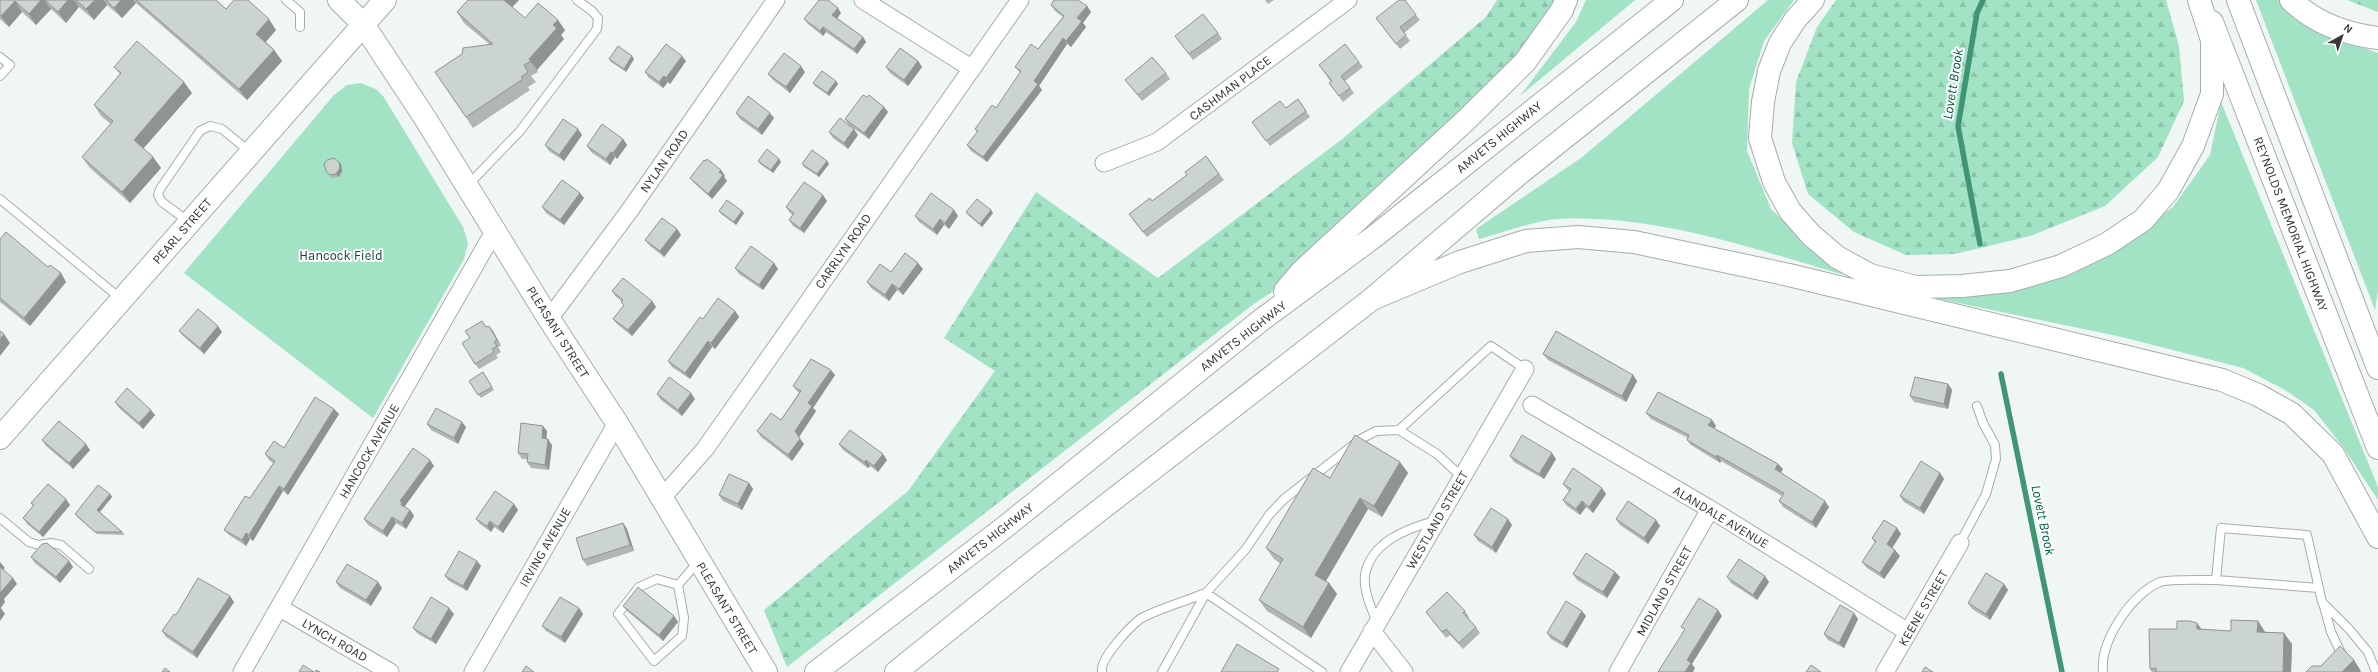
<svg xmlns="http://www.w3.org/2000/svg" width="2378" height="672" font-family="Karla,sans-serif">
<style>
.green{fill:#a1e3c4}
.forest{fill:url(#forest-firs)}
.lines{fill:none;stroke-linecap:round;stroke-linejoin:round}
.stream{stroke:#409574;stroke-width:5.5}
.lane-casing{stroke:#a6adaa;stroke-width:10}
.street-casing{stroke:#a6adaa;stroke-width:19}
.secondary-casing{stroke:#a6adaa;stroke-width:24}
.highway-casing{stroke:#a6adaa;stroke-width:24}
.lane{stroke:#fff;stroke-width:8}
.street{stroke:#fff;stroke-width:17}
.secondary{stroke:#fff;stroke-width:22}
.highway{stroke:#fff;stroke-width:22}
.wall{fill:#afb6b3}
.shaded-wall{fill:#8f9492}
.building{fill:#ccd4d0;stroke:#8f9492}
.labels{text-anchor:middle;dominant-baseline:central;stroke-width:4;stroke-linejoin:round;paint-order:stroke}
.street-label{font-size:13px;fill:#363937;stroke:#fff}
.park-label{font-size:13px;fill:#114330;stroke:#fff}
.water-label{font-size:14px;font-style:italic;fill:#006344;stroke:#fff}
</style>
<defs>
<pattern id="forest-firs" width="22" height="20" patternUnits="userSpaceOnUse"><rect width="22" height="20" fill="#a1e3c4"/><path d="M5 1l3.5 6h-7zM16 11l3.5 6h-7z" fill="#8bc4a9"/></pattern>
</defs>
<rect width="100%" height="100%" fill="#eff6f3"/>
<path class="green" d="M1586 0H1635L1520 96 1576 22Z
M1768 0H1794L1764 41 1749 89 1747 151 1771 209 1813 249 1855 278C1760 251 1659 214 1558 219 1538 220 1500 233 1479 239L1476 229 1581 158Z
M2256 0H2278L2319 32 2378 53V290L2375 310Z
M360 83 376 89 383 96 463 227 468 243 464 259 373 418 184 273 334 95 347 85Z
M2221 102 2378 487V500L2343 447 2314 410 2285 390 2243 368 2122 337 1925 296 2109 253 2173 207 2210 155Z"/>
<path class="forest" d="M1497 0H1566L1562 10 1301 272 1251 306 787 667 764 610 908 491 995 371 944 338 1036 192 1158 278 1341 140 1486 17Z
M1836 0H2166L2179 46 2184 101 2158 157 2105 206 2030 236 1955 254 1906 255 1854 232 1808 194 1792 143 1796 82 1817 27Z
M2347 0H2378V12Z"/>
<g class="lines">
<path class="stream" d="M1980 244 1958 126 1977 13 1983 0
M2001 374 2062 672"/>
<g class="lane-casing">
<path id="lane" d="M286 0 300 12V27
M0 57 10 65 0 76
M468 185 520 131 597 29 598 18 592 11 577 0
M0 199 121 299
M189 222 162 202 158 195 160 189 200 131 210 126 222 129 250 152
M1399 430 1491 346 1525 369
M0 518 29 542 39 545 51 543 61 545 89 569
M1960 543 1986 494 1996 459 1995 445 1983 423 1977 406
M2216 580 2319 588
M678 585 657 579 639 587 618 614 654 661 682 636 684 618 678 585 698 562
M2323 603 2331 632 2342 655
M1377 623C1372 609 1363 591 1365 575 1371 542 1406 529 1434 521
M1102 672C1099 659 1130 627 1140 619 1152 611 1191 599 1206 593L1322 672
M1162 672 1206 593 1245 550 1269 515 1284 499 1361 439 1376 431 1399 430 1437 454 1462 477
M2103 672C2100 641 2131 594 2160 582 2170 579 2204 580 2216 580L2221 528 2307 535 2322 602 2349 629 2368 652 2376 672"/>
</g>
<g class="street-casing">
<path id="street" d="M863 0 971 68
M1104 163 1157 142 1348 0
M549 319 630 210 776 0
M1532 405 1710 509 1908 632
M661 499 705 449 1020 0
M280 608 390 672
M1372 631 1404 672
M242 672 495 230
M473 672 617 423
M1349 672 1525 369
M1618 672 1710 509
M1885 672 1960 543"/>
</g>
<g class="secondary-casing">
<path id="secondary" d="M339 0 363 24 425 118 549 319 617 423 766 672
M2238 0 2378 368
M2212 22 2378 448
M0 438 385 0"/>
</g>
<g class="highway-casing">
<path id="highway" d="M1813 0 1795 20 1780 43 1769 71 1763 102 1760 138 1774 182 1790 211 1811 235 1837 257 1870 275 1916 287 1962 286 2010 281 2061 266 2107 244 2143 220 2168 191 2193 146 2212 94V40L2199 0
M2291 0C2315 23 2345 34 2378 38
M1285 291 1301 272 1465 121 1525 62 1562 10 1566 0
M1372 299 1460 262 1526 241 1578 237 1634 242 1789 275 2222 380 2258 395 2292 414 2333 454 2378 537
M816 672 1005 527 1260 321 1375 236 1672 0
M896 672 1029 565 1372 299 1520 173 1737 0"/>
</g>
<use href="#lane" class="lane"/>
<use href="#street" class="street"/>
<use href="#secondary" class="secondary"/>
<use href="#highway" class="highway"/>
</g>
<path class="wall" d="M0 0H216L226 9 276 30 266 42 274 50 282 61 247 100 136 3 122 18 107 5 94 20 79 7 66 23 51 9 36 25 22 12 9 27 0 19Z
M468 0H519L512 7 525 18 565 30 561 35 564 39 537 70 538 72 531 76 536 82 528 87 530 90 473 128 435 72 462 54 489 44 464 23 457 12Z
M1265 0H1274L1268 4Z
M1051 5 1087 6 1091 12 1083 23 1086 27 1071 47 1067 44 1039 86 1042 90 987 162 971 151 967 145 977 132 975 129 996 108 1020 73 1015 67 1038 49 1063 17 1055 11Z
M841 13 837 18 863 37 866 42 857 54 826 32 823 36 808 24 804 19Z
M1416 15 1420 20 1404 33 1410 41 1400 49 1376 18Z
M1218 33 1222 39 1193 60 1175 36Z
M609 59H634L626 72 611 62Z
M686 61 670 84 668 82 663 88 649 78 645 72Z
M918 61 922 67 908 86 890 73 886 67Z
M1359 62 1363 67 1345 81 1354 93 1343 102 1329 83 1331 82 1319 65Z
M114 67 192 93 143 149 153 157 161 168 130 203 90 168 82 157 111 124 101 116 94 105 120 74Z
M805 72 790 93 773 80 768 74Z
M1166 73 1170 79 1142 101 1125 80Z
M813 83 838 84 829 96 815 86Z
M867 97 888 112 869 139 849 125 845 119Z
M1298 99 1310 117 1270 146 1252 122 1286 108Z
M736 113 774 118 762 135 740 119Z
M829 132 858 135 848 149 833 138Z
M582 135 564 161 549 151 545 145Z
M623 139 627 145 617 159 615 157 610 165 591 152 587 146Z
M1206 156 1224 180 1147 237 1133 220 1152 201 1187 175Z
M779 159 781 162 773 173 760 164 758 161Z
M706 161 721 170 725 176 724 177 727 181 712 199 694 183 690 178Z
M827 161 829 164 819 177 804 167 802 164Z
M339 162 341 164 342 171 339 177 332 178 328 174 326 171Z
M584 198 564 225 546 213 542 207Z
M827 201 804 233 793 226 789 220 793 215 790 213 786 207Z
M954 210 958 216 949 229 944 225 937 235 919 222 915 216Z
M719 211H742L744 213 736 225 721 214Z
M966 212 993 213 982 227 968 215Z
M677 229 681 235 664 257 650 246 645 240Z
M0 239 48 267 61 273 66 282 30 326 0 302Z
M774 263 778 269 763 290 739 274 735 268Z
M923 269 903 295 897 290 889 301 871 288 867 282 891 272Z
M612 291 652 301 656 307 632 336 617 324 613 319 624 306 621 302 622 301 616 297Z
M735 311 739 317 715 349 712 347 690 379 672 367 668 361 703 319Z
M486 327 493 331 501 346 498 347 501 352 496 355 498 358 479 369 475 364 470 338Z
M179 331 222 332 204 354 183 336Z
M1543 354 1633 375 1637 381 1626 402 1548 360Z
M483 372 494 390 481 398 469 381Z
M835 375 813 408 816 411 799 437 804 444 792 461 761 437 757 431 781 420 799 393 797 391 793 386Z
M1948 384 1952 390 1948 409 1914 402 1910 396Z
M657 394 695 399 682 416 661 400Z
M115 402 155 415 143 429 119 408Z
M334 409 339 414 288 495 283 491 253 541 250 539 246 546 229 535 224 530 250 498 273 463 269 460 265 454 284 448Z
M1646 413 1712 420 1716 426 1714 428 1778 464 1783 469 1781 473 1829 507 1816 528 1783 507 1779 501 1782 496 1721 461 1720 463 1691 445 1687 440 1688 438 1651 419Z
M427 424 466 427 458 444 431 430Z
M547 431 546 439 552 445 549 470 531 468 527 462V459H522L518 453Z
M42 440 90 450 73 469 46 446Z
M839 444 887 460 878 472 870 466 868 468 843 450Z
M1510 456 1556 459 1544 479 1514 462Z
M1400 462 1408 473 1382 517 1368 509 1326 581 1329 583 1337 594 1311 638 1267 611 1259 600 1281 564 1274 559 1266 548 1330 478Z
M434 466 405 506 406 508 410 510 414 516 406 529 396 523 387 537 368 525 364 519Z
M1940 473 1944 479 1924 514 1904 502 1900 496Z
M749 483 753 489 742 510 723 501 719 495Z
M1563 484 1606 494 1593 513 1586 507 1580 515 1567 506 1563 500 1569 491 1567 489Z
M110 494 112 497 100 512 122 532 125 535 97 534 77 517 75 514Z
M31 503 70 505 43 537 27 524 23 518 33 506Z
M514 504 518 510 503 533 494 527 491 532 480 524 476 519Z
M1616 519 1656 520 1660 526 1648 544 1620 525Z
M623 523 627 529 634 551 587 566 583 560Z
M1512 525 1496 553 1478 541 1474 535Z
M1897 528 1901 534 1892 548 1900 556 1884 579 1867 568 1862 562 1875 543 1872 538Z
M31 557 69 561 73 567 60 583 35 563Z
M477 561 481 566 467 591 449 581 445 576Z
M1615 572 1620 577 1607 598 1577 580 1573 574Z
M1727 577 1769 582 1757 600 1731 583Z
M336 582 382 588 371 606 340 588Z
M2004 584 2008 590 1990 620 1972 609 1968 603Z
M234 602 197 658 166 637 162 631 176 615Z
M623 606 674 616 678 622 663 641 627 611Z
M579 608 583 614 565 643 546 631 542 626Z
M1465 611 1469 617 1468 618 1476 627 1480 633 1463 649 1450 635 1446 638 1426 612Z
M454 614 436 644 418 634 413 628Z
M1586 616 1567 648 1551 639 1547 633Z
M1858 619 1844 648 1828 640 1824 634Z
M2258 621 2265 632 2292 644 2291 672H2152L2150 669 2202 629 2231 631Z"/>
<path class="shaded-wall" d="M41 0H44L51 9 36 25 29 14Z
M68 0H74L79 7 66 23 58 12Z
M95 0H104L107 5 94 20 86 9Z
M121 0H133L136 3 122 18 114 8Z
M504 0H519L510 9Z
M15 1 22 12 9 27 1 16Z
M1087 6 1091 12 1083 23 1086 27 1071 47 1066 41 1077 18Z
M838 8 841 13 836 20 832 15Z
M269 19 276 30 263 45 256 34Z
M558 20 565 30 561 35 564 39 537 70 529 59 553 25Z
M823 27 826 32 823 36 820 31Z
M863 37 866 42 857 54 854 49Z
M1063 38 1067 44 1039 86 1042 90 987 162 983 157Z
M274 50 282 61 247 100 239 89Z
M632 56 634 59 626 72 624 69Z
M682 56 686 61 670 84 666 78Z
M918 61 922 67 908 86 904 80Z
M801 66 805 72 790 93 786 87Z
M664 76 668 82 663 88 659 82Z
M836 81 838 84 829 96 827 93Z
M184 82 192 93 141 151 134 140Z
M884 107 888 112 869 139 864 133Z
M770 113 774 118 762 135 758 129Z
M578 129 582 135 564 161 559 155Z
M854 129 858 135 848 149 844 143Z
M623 139 627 145 617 159 613 153Z
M611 152 615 157 610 165 606 159Z
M153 157 161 168 130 203 122 192Z
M779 159 781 162 773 173 771 170Z
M827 161 829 164 819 177 817 174Z
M339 162 341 164 342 171 339 177 336 174Z
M721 170 725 176 724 177 727 181 712 199 708 194 719 172Z
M580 193 584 198 564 225 560 220Z
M823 195 827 201 804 233 800 228Z
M954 210 958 216 949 229 945 223Z
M991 210 993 213 982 227 980 224Z
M742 211 744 213 736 225 734 222Z
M940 219 944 225 937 235 933 229Z
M677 229 681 235 664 257 660 251Z
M774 263 778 269 763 290 759 285Z
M918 263 923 269 903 295 899 289Z
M61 273 66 282 30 326 24 318Z
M892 284 897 290 889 301 885 295Z
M652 301 656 307 632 336 628 330Z
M735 311 739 317 715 349 711 343Z
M218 326 222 332 204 354 200 348Z
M489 326 493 331 501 346 497 340Z
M4 334 10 343 0 356V340Z
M708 341 712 347 690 379 685 373Z
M831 370 835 375 813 408 816 411 799 437 795 431 808 403Z
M1633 375 1637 381 1626 402 1622 396Z
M1948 384 1952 390 1948 409 1944 404Z
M691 393 695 399 682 416 678 410Z
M334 409 339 414 288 495 284 489Z
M151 410 155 415 143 429 139 423Z
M1712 420 1716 426 1712 431 1708 425Z
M462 422 466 427 458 444 454 438Z
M543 426 547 431 546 444 542 438Z
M548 439 552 445 549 470 545 465Z
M800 439 804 444 792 461 788 455Z
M86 444 90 450 73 469 69 463Z
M1552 453 1556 459 1544 479 1539 474Z
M883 454 887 460 878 472 874 466Z
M1717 455 1721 461 1720 463 1716 457Z
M430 460 434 466 405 506 406 508 401 505 400 501Z
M866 460 870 466 868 468 864 462Z
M1400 462 1408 473 1382 517 1374 506Z
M1778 464 1783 469 1779 475 1775 469Z
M1940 473 1944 479 1924 514 1920 508Z
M749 483 753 489 742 510 738 504Z
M279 486 283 491 253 541 249 535Z
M1602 488 1606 494 1593 513 1589 507Z
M110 494 112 497 99 513 97 510Z
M1360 498 1368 509 1323 586 1315 575Z
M66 499 70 505 43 537 39 532Z
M1582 501 1586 507 1580 515 1576 509Z
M1825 501 1829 507 1816 528 1812 522Z
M514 504 518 510 503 533 498 527Z
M410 510 414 516 406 529 402 523Z
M392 517 396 523 387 537 383 531Z
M1508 519 1512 525 1496 553 1492 547Z
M1656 520 1660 526 1648 544 1644 538Z
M490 521 494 527 491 532 487 526Z
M623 523 627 529 634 551 630 545Z
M1897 528 1901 534 1891 550 1887 544Z
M246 533 250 539 246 546 242 540Z
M1895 550 1900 556 1884 579 1880 573Z
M69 561 73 567 60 583 56 577Z
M477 561 481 566 467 591 463 586Z
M0 562 5 568 2 571 0 569Z
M1615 572 1620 577 1607 598 1603 592Z
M1765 576 1769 582 1757 600 1753 595Z
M13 578 17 584 4 599 5 602 0 609V593Z
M378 582 382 588 371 606 366 600Z
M1329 583 1337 594 1311 638 1303 627Z
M2004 584 2008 590 1990 620 1986 614Z
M230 596 234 602 197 658 193 652Z
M1 608 5 614 0 621V609Z
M449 608 454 614 436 644 431 639Z
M579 608 583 614 565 643 561 637Z
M1718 610 1722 616 1692 664 1695 668 1693 672H1685L1687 660Z
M1582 611 1586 616 1567 648 1563 643Z
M1854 613 1858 619 1844 648 1839 643Z
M674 616 678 622 663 641 659 635Z
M2258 621 2265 632H2257Z
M2197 623 2205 634 2197 629Z
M2284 633 2292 644 2291 672H2283Z
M2354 660 2361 671 2360 672H2342Z"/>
<path class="building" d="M0 0H41L29 14 15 1 1 16 0 15Z
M45 0H68L58 12Z
M76 0H95L86 9Z
M106 0H121L114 8Z
M136 0H216L226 9 234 0H248L269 19 256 34 274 50 239 89Z
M468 0H504L525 18 538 3 558 20 553 25 557 28 529 59 531 61 524 65 528 72 521 77 523 79 466 117 435 72 462 54 463 48 493 44 457 12Z
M819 0H828L838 8 832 15 863 37 854 49 823 27 820 31 804 19Z
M1054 0H1078L1087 6 1077 18 1082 21 1066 41 1063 38 1034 81 1038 84 983 157 967 145 978 131 975 129 992 105 996 108 1021 71 1015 67 1031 44 1038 49 1064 16 1051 5Z
M1399 0H1405L1416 15 1400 27 1406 35 1396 44 1376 18Z
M1203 14 1218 33 1189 54 1175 36Z
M137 41 184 82 134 140 153 157 122 192 82 157 113 121 94 105 121 73 114 67Z
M666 44 682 56 666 78 664 76 659 82 645 72Z
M1345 44 1359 62 1341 76 1350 88 1339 96 1329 83 1332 81 1319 65Z
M618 46 632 56 624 69 609 59Z
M900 48 918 61 904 80 886 67Z
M784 53 801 66 786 87 768 74Z
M1152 57 1166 73 1138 95 1125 80Z
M822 71 836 81 827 93 813 83Z
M863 95 867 97 869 95 884 107 864 133 845 119Z
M748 96 770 113 758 129 736 113Z
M1298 99 1306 111 1266 141 1252 122 1280 101 1286 108Z
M840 118 854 129 844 143 829 132Z
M563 119 578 129 559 155 545 145Z
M602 124 623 139 613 153 611 152 606 159 587 146Z
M767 149 779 159 771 170 758 161Z
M812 150 827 161 817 174 802 164Z
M1206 156 1219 174 1143 232 1129 214 1150 198 1152 201 1187 175 1185 172Z
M334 158 339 162 340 168 336 174 330 175 326 171 324 164 327 160Z
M707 159 721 170 719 172 723 175 708 194 690 178 704 160 706 161Z
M562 180 580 193 560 220 542 207Z
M804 182 823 195 800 228 789 220 794 213 786 207Z
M931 193 954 210 945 223 940 219 933 229 915 216Z
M977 199 991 210 980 224 966 212Z
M727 200 742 211 734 222 719 211Z
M662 218 677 229 660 251 645 240Z
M6 232 48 267 50 265 61 273 24 318 0 298V239Z
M751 246 774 263 759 285 735 268Z
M905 253 918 263 899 289 892 284 885 295 867 282 880 264 891 272Z
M623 278 652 301 628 330 613 319 624 305 621 302 623 300 612 291Z
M718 298 735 311 711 343 708 341 685 373 668 361 700 317 703 319Z
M198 309 218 326 200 348 179 331Z
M482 321 486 327 489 326 497 340 494 342 497 346 492 349 494 352 475 364 462 343 470 338 465 331Z
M0 331 4 334 0 340Z
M1556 331 1633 375 1622 396 1543 354Z
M811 359 831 370 808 403 812 406 795 431 800 439 788 455 757 431 771 413 781 420 801 391 793 386Z
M483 372 492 387 478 395 469 381Z
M669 377 691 393 678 410 657 394Z
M1915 377 1948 384 1944 404 1910 396Z
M127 388 151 410 139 423 115 402Z
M1658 392 1712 420 1708 425 1778 464 1775 469 1825 501 1812 522 1779 501 1784 493 1717 455 1716 457 1687 440 1689 435 1646 413Z
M315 397 334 409 284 489 279 486 249 535 246 533 242 540 224 530 245 496 250 498 275 461 265 454 274 441 284 448Z
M436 408 462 422 454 438 427 424Z
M59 421 86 444 69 463 42 440Z
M521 423 543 426 542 438 548 439 545 465 527 462 528 454 518 453Z
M850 430 883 454 874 466 866 460 864 462 839 444Z
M1355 435 1400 462 1374 506 1360 498 1315 575 1329 583 1303 627 1259 600 1283 559 1266 548 1313 468 1330 478Z
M1522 435 1552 453 1539 474 1510 456Z
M413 448 430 460 400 501 402 502 401 505 410 510 402 523 392 517 383 531 364 519Z
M1921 461 1940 473 1920 508 1900 496Z
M1573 468 1602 488 1589 507 1582 501 1576 509 1563 500 1571 489 1563 484Z
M729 474 749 483 738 504 719 495Z
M48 484 66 499 39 532 23 518 34 505 31 503Z
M98 485 110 494 97 510 122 532H95L75 514Z
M495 491 514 504 498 527 490 521 487 526 476 519Z
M1628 501 1656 520 1644 538 1616 519Z
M1491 508 1508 519 1492 547 1474 535Z
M1884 520 1897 528 1887 544 1895 550 1880 573 1862 562 1876 541 1872 538Z
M623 523 630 545 583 560 576 538Z
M47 543 69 561 56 577 31 557 42 544Z
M459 551 477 561 463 586 445 576Z
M1586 553 1615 572 1603 592 1573 574Z
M1739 559 1765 576 1753 595 1727 577Z
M347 564 378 582 366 600 336 582Z
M0 567 13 578 0 593Z
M1986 573 2004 584 1986 614 1968 603Z
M198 578 230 596 193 652 162 631 174 614 176 615Z
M638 587 674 616 659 635 623 606Z
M1447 592 1465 611 1463 613 1476 627 1459 643 1446 629 1442 632 1426 612Z
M431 597 449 608 431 639 413 628Z
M560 597 579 608 561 637 542 626Z
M1699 598 1718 610 1687 660 1691 663 1685 672H1658L1685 629 1681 627Z
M1566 601 1582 611 1563 643 1547 633Z
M1840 605 1854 613 1839 643 1824 634Z
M2231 620 2258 621 2257 632 2284 633 2283 672H2156V668L2150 669 2149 629H2177V621H2190L2197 623V629L2231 631Z
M1237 644 1279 669 1277 672H1221Z
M2340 646 2354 660 2342 672H2306L2312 666H2321Z
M303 665 314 672H299Z
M1811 665 1821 672H1806Z
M526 666 534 672H522Z
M1925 667 1933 672H1922Z
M165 668 170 672H162Z
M316 670 320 672H315Z"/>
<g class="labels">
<g class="street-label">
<text transform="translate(1230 88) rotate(-37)">CASHMAN PLACE</text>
<text transform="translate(1499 137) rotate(-39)">AMVETS HIGHWAY</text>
<text transform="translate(664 161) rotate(-55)">NYLAN ROAD</text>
<text transform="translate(2291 224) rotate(69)">REYNOLDS MEMORIAL HIGHWAY</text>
<text transform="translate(182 231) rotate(-49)">PEARL STREET</text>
<text transform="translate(843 251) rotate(-55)">CARRLYN ROAD</text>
<text transform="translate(558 332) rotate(58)">PLEASANT STREET</text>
<text transform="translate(1243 336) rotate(-38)">AMVETS HIGHWAY</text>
<text transform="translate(369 451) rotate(-60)">HANCOCK AVENUE</text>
<text transform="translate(1721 517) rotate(31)">ALANDALE AVENUE</text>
<text transform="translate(1437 520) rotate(-60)">WESTLAND STREET</text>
<text transform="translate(990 538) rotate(-38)">AMVETS HIGHWAY</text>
<text transform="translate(545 547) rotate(-60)">IRVING AVENUE</text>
<text transform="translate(1664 591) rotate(-61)">MIDLAND STREET</text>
<text transform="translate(727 608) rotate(59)">PLEASANT STREET</text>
<text transform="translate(1923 608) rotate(-60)">KEENE STREET</text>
<text transform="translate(335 640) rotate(30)">LYNCH ROAD</text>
</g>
<g class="park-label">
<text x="341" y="255">Hancock Field</text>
</g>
<g class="water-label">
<text transform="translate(1953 84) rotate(-81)">Lovett Brook</text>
<text transform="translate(2043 520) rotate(78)">Lovett Brook</text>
</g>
</g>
<g transform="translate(2342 36) rotate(40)" stroke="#ffffff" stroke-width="3" paint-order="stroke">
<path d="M0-3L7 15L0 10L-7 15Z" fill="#363937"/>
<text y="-6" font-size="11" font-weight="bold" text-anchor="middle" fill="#363937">N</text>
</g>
</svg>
